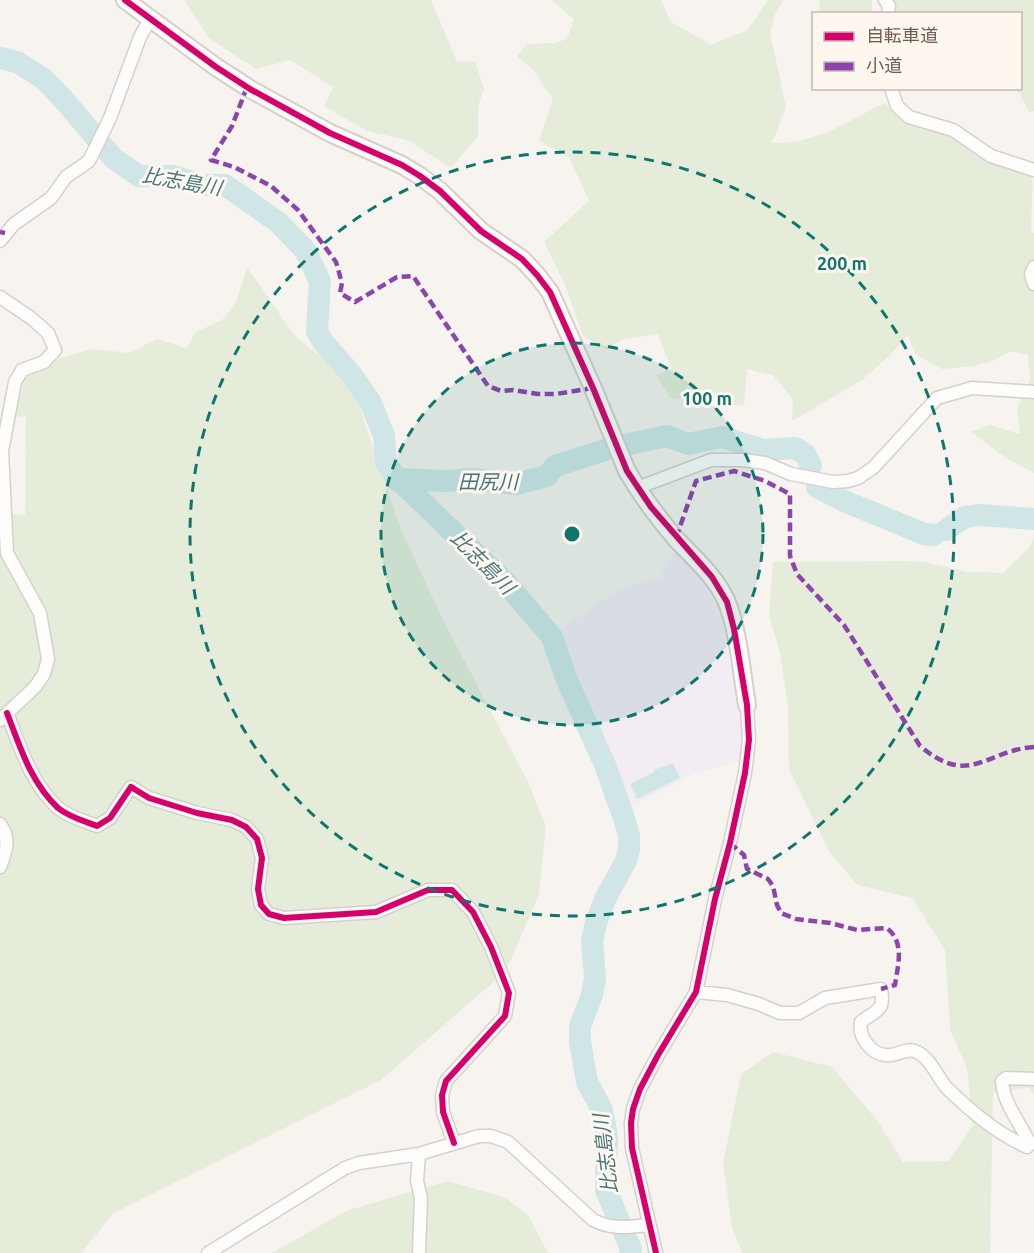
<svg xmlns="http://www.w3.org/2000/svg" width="1034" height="1253" font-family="Ubuntu,'Noto Sans JP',sans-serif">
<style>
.education{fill:#f3ecf3}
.green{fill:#e5ecda}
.water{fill:#d0e6e6}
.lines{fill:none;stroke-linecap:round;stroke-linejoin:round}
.river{stroke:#d0e6e6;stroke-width:22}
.street-casing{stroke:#d6d0cc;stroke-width:15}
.secondary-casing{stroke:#d6cfca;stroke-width:20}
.street{stroke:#fefdfc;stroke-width:12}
.secondary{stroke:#fefdfc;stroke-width:16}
.quiet{stroke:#8e44ad;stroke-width:4.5;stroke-dasharray:9 4.5;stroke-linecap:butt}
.cycleway-casing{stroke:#fdf7f0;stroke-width:10}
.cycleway{stroke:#d6006c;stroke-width:6}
.ring{fill:none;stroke:#0f766e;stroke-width:3;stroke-dasharray:10 8}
.labels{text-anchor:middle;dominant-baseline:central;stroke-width:6;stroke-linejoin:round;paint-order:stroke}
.water-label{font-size:20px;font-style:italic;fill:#47777d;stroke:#fdf7f0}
.centre{fill:#0f766e;stroke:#fdf7f0;stroke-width:3}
.ring-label{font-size:18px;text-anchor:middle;font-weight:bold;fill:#0f766e;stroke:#fdf7f0;stroke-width:6;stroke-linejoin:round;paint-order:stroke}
</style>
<rect width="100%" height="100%" fill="#f7f3ee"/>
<path class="education" d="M674 552 680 553 716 597 742 709 741 761 695 773 635 805 620 806 553 635 598 603 630 585 662 579 661 572Z"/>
<path class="green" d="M184 0H431L457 62 475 61 484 89 478 106V136L451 168 408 140 367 131 324 106 333 87 290 60 256 69 209 38Z
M551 0H661L671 22 711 45 748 30 768 0H784L775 14 770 32 786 107 772 143C815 144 848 122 884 103L912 125 980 145 1033 164 1031 232 1034 233V473L1006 458 971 432 990 425 1020 434 1017 409 1030 379 1028 355 1010 351 993 361 973 366 942 369 916 355 908 335 889 356 862 380 792 421 793 399 773 375 747 369 744 406 670 398 656 375 671 368 658 334 623 339 607 350 583 336 564 282 544 242 589 201 569 157 539 141 553 99 534 71 517 56 527 44 555 43 567 39 574 19Z
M819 0H872V13H820Z
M893 0H1034V111L1029 112 1017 89 1020 88V14H888Z
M247 268C264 289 277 312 293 333 302 343 315 351 325 360 341 375 362 399 364 421L400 527 443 620 528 782 546 827 539 894 506 971 381 1080 114 1213 81 1253H0V512L25 515 26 417 16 416 25 375 60 358 91 349 129 353 157 339 186 348 196 332 222 320 236 302Z
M1034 537V1095L1029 1087 993 1093 990 1253H742L732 1227 723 1164 741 1074 773 1052 832 1067 879 1123 903 1162 949 1161 973 1125 967 1068 950 1029 945 950 912 898 857 885 829 851 789 769 788 706 780 653 769 615 773 562 902 561 925 562 967 572 1003 573 1029 548Z
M448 1181 506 1198 528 1215 548 1253H272L346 1211Z"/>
<path class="water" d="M673 763 680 778 637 799 630 784 654 772V770Z"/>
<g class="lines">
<path class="river" d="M0 58 17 62 44 79 64 100 113 158 139 176H173L201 185H225L278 222 305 250 320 281 317 331 323 342 352 375 371 403 384 436 386 463 398 481V479L507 584 552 637 566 678 605 765 623 815 629 835V849L626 861 606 897 596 923 592 941 595 978 592 995 580 1026V1042L587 1082 602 1110 607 1136 606 1190 631 1249 630 1253
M629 444 667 436 688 444 722 437 763 450 795 448 805 454 811 466
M398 479 447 481 473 479 516 484 547 476 555 466 605 450
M817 487 844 501 924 534 934 535
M946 530 965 517 980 515 1034 519"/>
<g class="street-casing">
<path id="street" d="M885 0 889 6 888 14
M891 88 897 106 909 117 953 130 991 156 1034 170
M0 241 14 224 51 198 66 177 89 161 110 118 140 37 150 19
M1034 267 1031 274 1034 284
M0 297 31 318 48 333 55 350 44 362 22 370 15 382 2 451 7 553 40 613 48 659 44 674 35 687 0 720
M637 488 711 460H742L765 463 791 474 833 482 848 481 858 478 873 468 937 398 972 388 1034 392
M7 713C20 747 31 783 58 808 69 817 84 821 97 826L110 818 131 787 149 798 197 813 232 820 246 827 257 839 262 858 258 889 261 905 269 914 284 918 376 912 428 890H452L473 912 491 947 509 993 505 1016 446 1081 442 1095 443 1112 454 1143
M0 824C11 839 6 852 0 867
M696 992 727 995 759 1004 780 1013H799L825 998 881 989C885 1012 877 1009 861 1022 858 1037 872 1057 890 1055 898 1055 908 1047 917 1052 930 1058 937 1076 946 1087 970 1111 996 1133 1027 1147L1030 1144C1021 1124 1003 1103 1002 1081L1006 1078 1034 1079
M419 1154 417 1181 421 1198 419 1253
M208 1253 345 1168 359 1163 419 1154 479 1136H491L508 1142 593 1220C613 1230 627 1227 649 1225
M656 1253 632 1148 631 1123 633 1109 640 1089 658 1055 696 992 715 899 730 843 745 773 749 740 747 705"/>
</g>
<g class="secondary-casing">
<path id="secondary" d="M125 0 216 67 250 89 330 133 402 165 420 176 440 191 481 231 522 259 537 275 550 292 593 388 627 471C641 495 658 518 676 539 694 558 715 576 726 600 738 628 742 674 747 705"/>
</g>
<use href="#street" class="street"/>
<use href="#secondary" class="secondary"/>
<path class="quiet" d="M247 87 232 126 211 160 234 167 271 186 298 210 336 262 342 283 340 293 355 302 397 277 413 276 488 386 501 391 513 390 538 394H556L593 388
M0 232 5 233
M676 538 696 481 734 471 765 481 790 494V556L797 574 844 625 920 746C970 788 986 750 1034 747
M730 843 744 855 747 869 768 879 773 886 777 905 781 913 796 919 830 923 857 930 887 928C905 943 898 964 895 985L881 989"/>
<g class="cycleway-casing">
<path id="cycleway" d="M125 0 216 67 250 89 330 133 402 165 420 176 440 191 481 231 522 259 537 275 550 292 593 388 627 471 651 507 712 577 727 602 734 629 747 705 749 740 745 773 730 843 715 899 696 992 658 1055 640 1089 633 1109 631 1123 632 1148 656 1253
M7 713C20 747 31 783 58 808 69 817 84 821 97 826L110 818 131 787 149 798 197 813 232 820 246 827 257 839 262 858 258 889 261 905 269 914 284 918 376 912 428 890H452L473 912 491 947 509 993 505 1016 446 1081 442 1095 443 1112 454 1143"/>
</g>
<use href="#cycleway" class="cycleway"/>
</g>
<circle cx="572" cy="534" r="191" fill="#0f766e" fill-opacity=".12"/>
<g class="ring">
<circle cx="572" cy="534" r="191"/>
<circle cx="572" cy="534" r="382"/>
</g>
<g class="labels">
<g class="water-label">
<text transform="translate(182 181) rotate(10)">比志島川</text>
<text x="488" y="481">田尻川</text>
<text transform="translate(483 562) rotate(45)">比志島川</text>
<text transform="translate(605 1154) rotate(-97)">比志島川</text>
</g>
</g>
<circle cx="572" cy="534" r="9" class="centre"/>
<g class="ring-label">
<text x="842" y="270">200 m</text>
<text x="707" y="405">100 m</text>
</g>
<rect x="812" y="12" width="210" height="78" fill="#fdf7f0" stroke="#c6b8b0" stroke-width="1.5"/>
<rect x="824" y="32" width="30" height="9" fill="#d6006c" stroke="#c6b8b0" stroke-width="1.5"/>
<text x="866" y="42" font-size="18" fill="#735a4f">自転車道</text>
<rect x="824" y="62" width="30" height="9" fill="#8e44ad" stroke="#c6b8b0" stroke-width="1.5"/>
<text x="866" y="72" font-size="18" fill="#735a4f">小道</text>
</svg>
